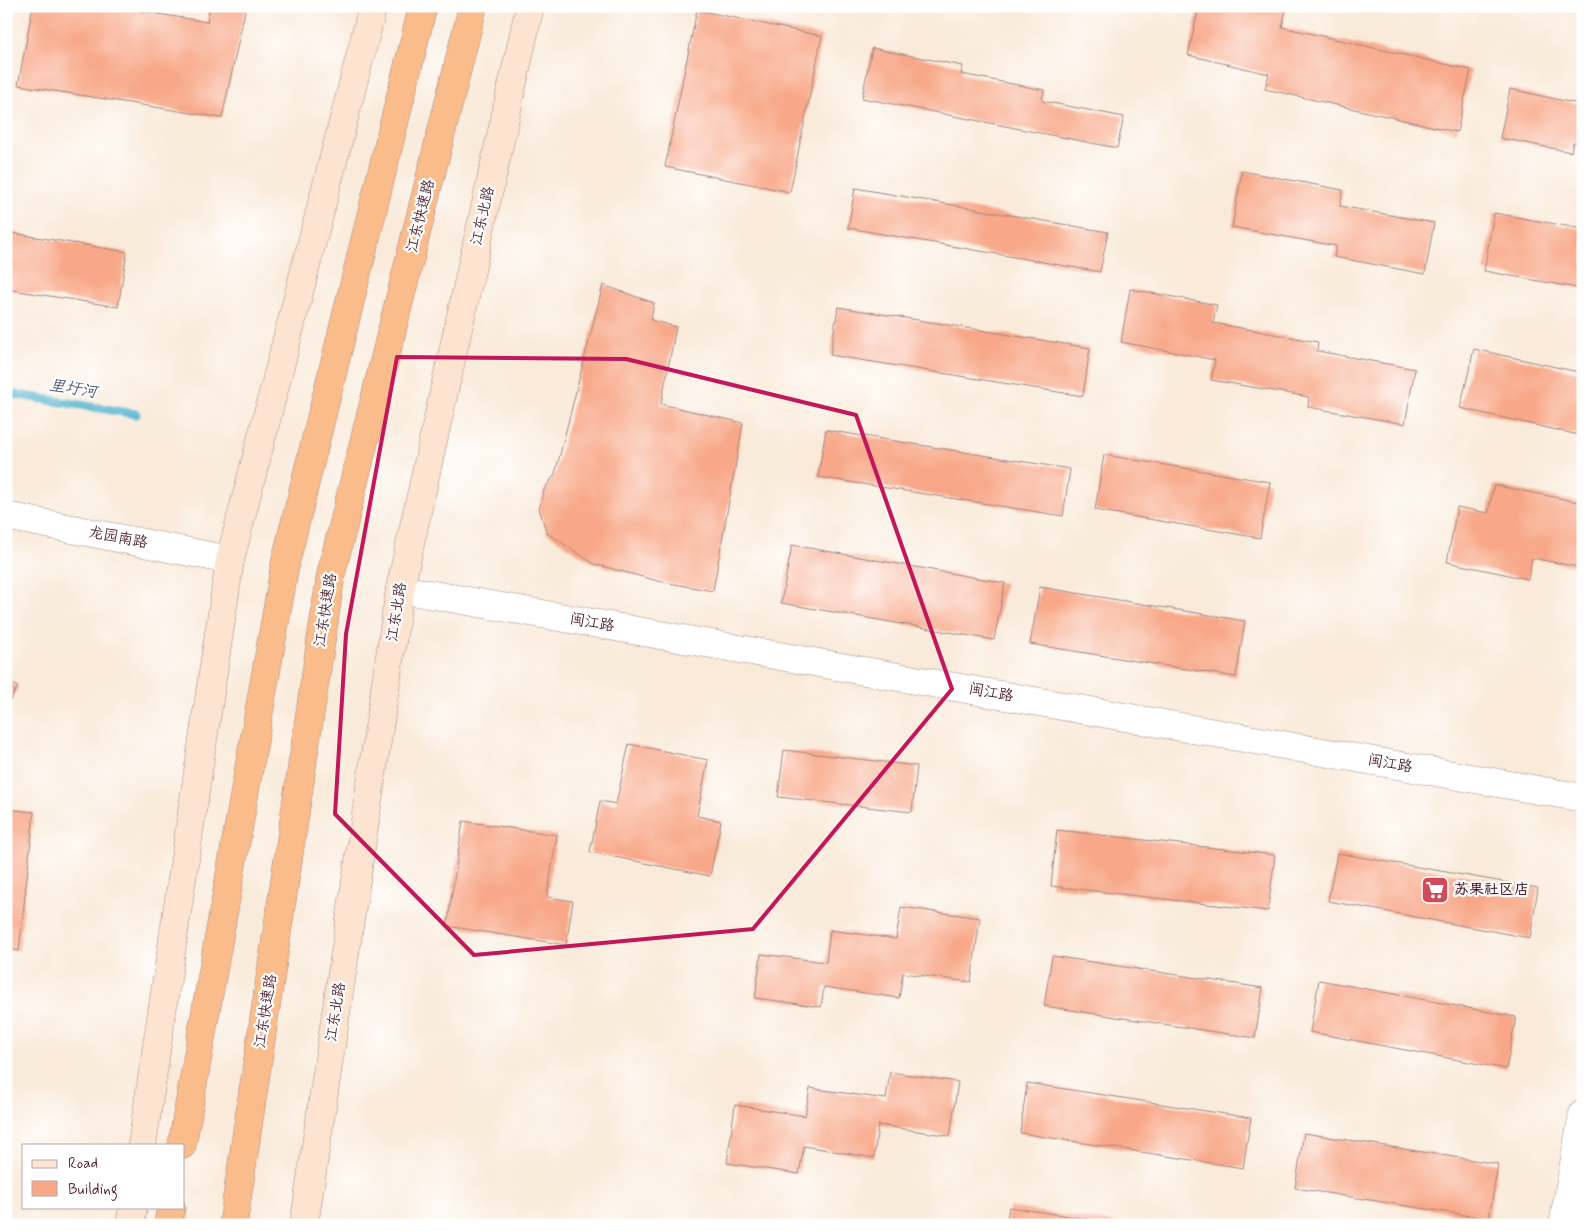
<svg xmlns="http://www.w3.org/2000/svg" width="1589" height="1231" font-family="Mynerve,'LXGW WenKai TC',sans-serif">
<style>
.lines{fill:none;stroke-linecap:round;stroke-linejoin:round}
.stream{stroke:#4eb1cd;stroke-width:9}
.building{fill:#f8a888}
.tertiary-casing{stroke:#a28482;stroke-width:29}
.secondary-casing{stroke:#a28482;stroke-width:29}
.trunk-casing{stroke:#a28482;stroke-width:29}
.tertiary{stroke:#fff;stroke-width:28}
.secondary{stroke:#fde4d1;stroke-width:28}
.trunk{stroke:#fabc8b;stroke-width:28}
.marked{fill:none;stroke:#c2185b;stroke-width:4;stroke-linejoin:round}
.labels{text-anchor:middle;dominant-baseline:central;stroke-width:4.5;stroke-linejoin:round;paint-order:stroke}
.street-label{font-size:15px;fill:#4a1f2b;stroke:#fff}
.poi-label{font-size:15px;font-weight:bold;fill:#4a1f2b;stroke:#fff;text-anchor:start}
.water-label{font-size:16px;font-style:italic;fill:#4c596c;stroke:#fff}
</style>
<rect width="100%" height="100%" fill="#fff"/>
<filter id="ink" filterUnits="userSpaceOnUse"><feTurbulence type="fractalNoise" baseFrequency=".02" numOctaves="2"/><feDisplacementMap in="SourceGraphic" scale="10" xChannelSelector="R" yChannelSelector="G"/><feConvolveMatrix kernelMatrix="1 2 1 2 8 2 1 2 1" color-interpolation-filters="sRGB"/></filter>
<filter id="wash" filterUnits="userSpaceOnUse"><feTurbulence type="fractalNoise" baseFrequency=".0096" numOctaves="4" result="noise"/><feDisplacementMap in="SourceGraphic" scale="20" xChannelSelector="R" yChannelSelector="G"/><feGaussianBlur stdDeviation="1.12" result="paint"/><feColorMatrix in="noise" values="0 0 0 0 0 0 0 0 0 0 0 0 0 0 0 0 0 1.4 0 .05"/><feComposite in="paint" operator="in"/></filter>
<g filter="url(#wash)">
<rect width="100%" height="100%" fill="#f9ead9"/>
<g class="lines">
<path class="stream" d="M6 393 136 414"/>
</g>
<g id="blocks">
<path class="building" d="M33 6H110L207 22 210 6H246L222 118 18 85Z
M1130 6H1156L1155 12Z
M1199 6H1287L1282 27 1471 70 1457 132 1265 89 1269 74 1188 55Z
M697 10 822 36 790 192 665 167Z
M872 48 963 66 961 74 1044 90 1042 101 1124 117 1117 148 862 98Z
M1510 89 1583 105V144L1573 142 1571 152 1500 138Z
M1242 171 1343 190 1340 206 1434 223 1425 274 1334 257 1336 246 1232 227Z
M855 188 1108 232 1100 272 848 228Z
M1494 213 1583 229V289L1484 271Z
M6 232 127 252 118 307 6 289Z
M603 285 654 303 651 320 676 327 661 404 743 423 713 591 658 581 594 564 547 533 539 509 544 490 555 474Z
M1130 289 1217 305 1213 323 1318 342 1317 351 1415 369 1405 424 1308 407 1309 397 1211 380 1215 360 1121 342Z
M838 307 1090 348 1083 396 830 355Z
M1474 349 1583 373V436L1460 408Z
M826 430 1070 469 1063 516 818 477Z
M1104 455 1270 482 1260 538 1095 510Z
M1494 485 1583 503V568L1532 558 1528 579 1447 562 1457 507 1488 513Z
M792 545 1005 583 994 640 781 603Z
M1040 587 1245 621 1236 677 1030 644Z
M6 680 18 687 6 707Z
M629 744 708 760 697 816 721 821 710 876 590 852 600 801 616 804Z
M784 750 917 766 912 812 778 797Z
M6 809 34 812 19 951 6 949Z
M463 821 557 835 547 897 573 901 566 945 447 926Z
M1057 830 1275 855 1268 911 1051 886Z
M1337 853 1538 888 1530 938 1328 901Z
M901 907 980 918 971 982 903 973 899 998 824 987 821 1007 755 998 761 954 826 962 830 930 896 939Z
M1052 956 1263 988 1255 1038 1044 1006Z
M1319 980 1516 1017 1506 1069 1310 1032Z
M890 1072 958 1082 950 1136 878 1125 874 1158 804 1146 799 1174 727 1163 735 1105 805 1116 810 1088 886 1099Z
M1027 1083 1251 1118 1243 1168 1020 1133Z
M1304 1133 1498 1164 1489 1219 1295 1188Z
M1009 1207 1120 1224V1225H1006Z"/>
</g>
</g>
<g filter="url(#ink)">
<use href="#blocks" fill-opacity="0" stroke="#a28482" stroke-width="1"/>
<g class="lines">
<g class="tertiary-casing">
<path id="tertiary" d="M6 516 230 560
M400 589 1583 798
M1563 1225 1583 1114"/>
</g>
<g class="secondary-casing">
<path id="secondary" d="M142 1145 230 560 373 6
M130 1225 133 1207
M304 1225 400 589 530 6"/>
</g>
<g class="trunk-casing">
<path id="trunk" d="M182 1145 286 560 423 6
M168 1225 171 1207
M233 1225 331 574 473 6"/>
</g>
<use href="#tertiary" class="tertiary"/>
<use href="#secondary" class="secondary"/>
<use href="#trunk" class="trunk"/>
</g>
</g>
<path class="marked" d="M397 357 626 359 856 415 952 689 753 929 474 955 335 814 346 634Z"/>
<defs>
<g id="supermarket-square" transform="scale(1.4375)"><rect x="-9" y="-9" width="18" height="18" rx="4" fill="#d1495b" stroke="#fff"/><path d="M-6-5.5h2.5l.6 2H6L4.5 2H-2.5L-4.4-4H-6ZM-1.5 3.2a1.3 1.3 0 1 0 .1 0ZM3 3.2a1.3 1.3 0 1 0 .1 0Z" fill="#fff"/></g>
</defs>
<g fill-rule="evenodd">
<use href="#supermarket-square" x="1435" y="890"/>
</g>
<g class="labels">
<g class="street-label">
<text transform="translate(421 216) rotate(-76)">江东快速路</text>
<text transform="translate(483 216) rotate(-77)">江东北路</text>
<text transform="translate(118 538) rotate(11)">龙园南路</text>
<text transform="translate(326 610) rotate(-81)">江东快速路</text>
<text transform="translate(397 612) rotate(-81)">江东北路</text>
<text transform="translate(592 623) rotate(10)">闽江路</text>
<text transform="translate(991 693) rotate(10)">闽江路</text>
<text transform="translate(1390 764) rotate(10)">闽江路</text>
<text transform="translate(266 1011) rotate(-81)">江东快速路</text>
<text transform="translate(336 1012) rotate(-81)">江东北路</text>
</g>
<g class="poi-label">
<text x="1454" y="890">苏果社区店</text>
</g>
<g class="water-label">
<text transform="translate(73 389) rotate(9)">里圩河</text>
</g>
</g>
<rect width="1589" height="1231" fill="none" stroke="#fff" stroke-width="25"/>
<rect x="22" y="1144" width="162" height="65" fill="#ffffff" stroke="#b7a5aa"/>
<rect x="32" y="1160" width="25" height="8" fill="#fde4d1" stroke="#b7a5aa"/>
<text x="68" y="1168" font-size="15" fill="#4a1f2b">Road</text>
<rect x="32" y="1181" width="25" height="15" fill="#f8a888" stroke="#b7a5aa"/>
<text x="68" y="1194" font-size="15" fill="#4a1f2b">Building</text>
</svg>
